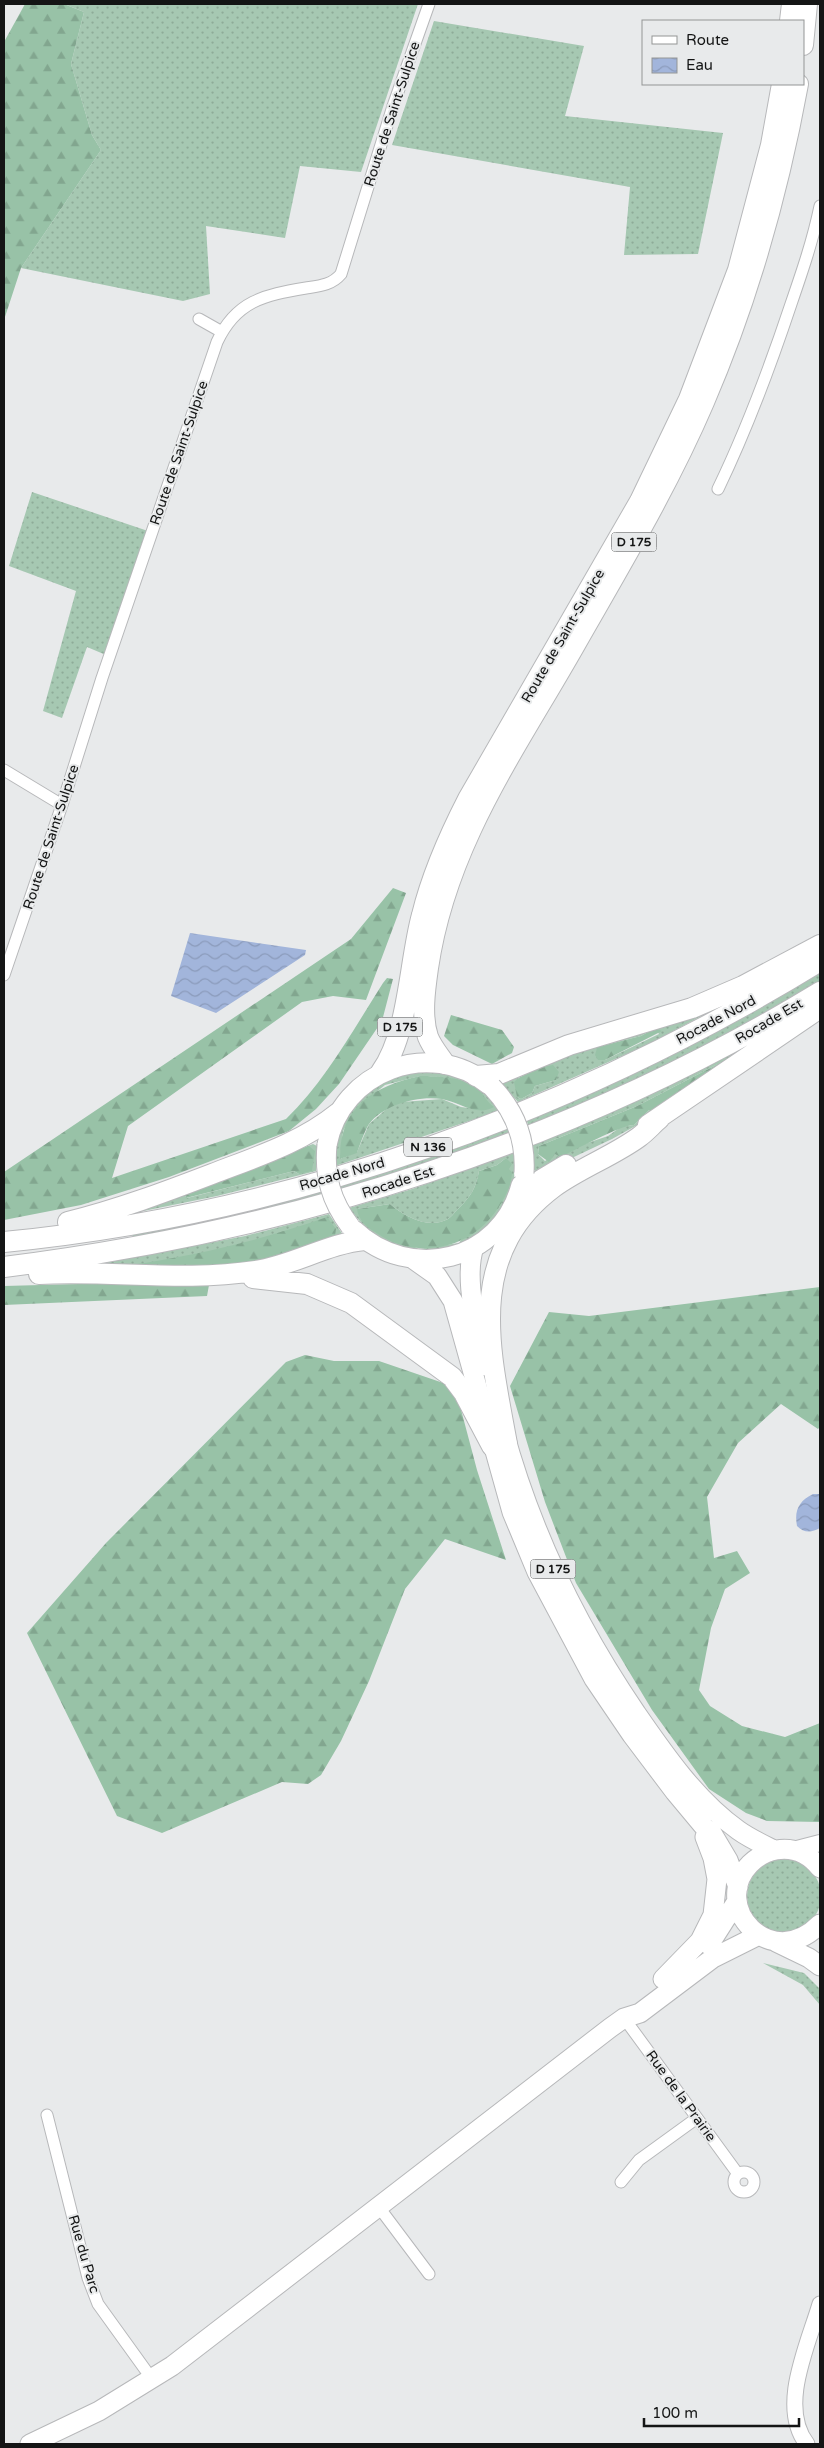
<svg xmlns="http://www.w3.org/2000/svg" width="824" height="2448" font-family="'Varela Round',sans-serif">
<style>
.grass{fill:url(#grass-dots);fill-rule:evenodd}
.forest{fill:url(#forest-firs)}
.water{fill:url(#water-waves)}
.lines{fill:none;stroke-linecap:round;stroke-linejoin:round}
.minor-casing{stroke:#b7b8ba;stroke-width:13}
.tertiary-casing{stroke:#b7b8ba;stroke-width:17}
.secondary-casing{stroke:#b7b8ba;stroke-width:18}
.primary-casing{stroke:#b7b8ba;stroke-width:21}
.trunk-casing{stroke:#b7b8ba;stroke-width:22}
.minor{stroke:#fff;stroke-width:11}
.tertiary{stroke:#fff;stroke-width:15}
.secondary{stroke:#fff;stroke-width:16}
.primary{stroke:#fff;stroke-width:19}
.trunk{stroke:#fff;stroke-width:20}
.primary-bridge-casing{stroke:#b7b8ba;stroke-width:21;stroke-linecap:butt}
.primary-bridge{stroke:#fff;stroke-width:19}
.labels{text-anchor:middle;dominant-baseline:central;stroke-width:4;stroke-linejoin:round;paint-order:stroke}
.shield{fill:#e8eaeb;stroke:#545555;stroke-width:1}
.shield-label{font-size:12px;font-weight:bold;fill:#141515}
.street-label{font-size:14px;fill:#141515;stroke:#e8eaeb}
</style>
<defs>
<pattern id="grass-dots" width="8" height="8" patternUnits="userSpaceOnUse" patternTransform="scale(1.25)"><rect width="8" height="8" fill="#a6c8b2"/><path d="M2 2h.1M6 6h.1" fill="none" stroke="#8eab98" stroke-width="1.8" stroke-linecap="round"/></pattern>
<pattern id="forest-firs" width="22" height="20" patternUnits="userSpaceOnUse" patternTransform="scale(1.25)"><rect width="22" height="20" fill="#98c2a7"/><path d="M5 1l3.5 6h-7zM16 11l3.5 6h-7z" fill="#82a68f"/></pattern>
<pattern id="water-waves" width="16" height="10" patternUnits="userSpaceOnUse" patternTransform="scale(1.25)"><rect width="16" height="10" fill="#a2b5db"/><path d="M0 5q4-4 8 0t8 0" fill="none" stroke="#8b9bbb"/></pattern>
</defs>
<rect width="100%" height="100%" fill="#e8eaeb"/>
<path class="grass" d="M64 4H418L361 172 300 166 285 238 206 226 210 294 183 301 21 268 101 150 92 135 71 64 84 12Z
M434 21 584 46 565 116 723 133 698 254 624 255 630 187 392 145Z
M32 492 148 531 106 655 87 647 62 718 43 711 76 591 9 566Z
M820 969V983L688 1057 529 1128 526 1118Z
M741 995 647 1045 518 1102 503 1085V1082L534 1066ZM655 1028 659 1034 605 1060H598L601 1046 641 1036ZM539 1067 546 1068 556 1080 535 1086 532 1093 521 1099 517 1097 518 1077 531 1073Z
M751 1043 657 1114 612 1139 540 1173 534 1170 533 1145 646 1097ZM718 1064 655 1110H649L634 1125 622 1126 608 1136 555 1154 545 1161 538 1154 539 1146 637 1106Z
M413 1070 454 1074 484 1092 499 1111 335 1166C333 1135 348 1105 373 1086 384 1078 401 1074 413 1070ZM420 1076C450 1076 471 1080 489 1104L476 1109 461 1107 442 1099 402 1102 390 1106 369 1124 357 1152 340 1159 343 1131 358 1107 385 1085Z
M508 1125 511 1135 341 1193 338 1183Z
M313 1144 317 1146 316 1171 217 1196 114 1217ZM295 1151 299 1174 294 1171 187 1198 185 1196 242 1171 282 1158Z
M514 1153V1177L516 1178C506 1199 495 1227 473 1240 452 1252 414 1255 391 1246 374 1239 360 1222 349 1208L412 1189ZM506 1158 509 1169 459 1243 418 1249 357 1209 390 1204C404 1216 428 1230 448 1219 452 1217 455 1211 459 1208 471 1196 476 1188 479 1171L497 1165Z
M319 1188 322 1198 133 1241 132 1230Z
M329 1214 343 1235 253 1266 104 1268V1263L245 1236Z
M747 1896a37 37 0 1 1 74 0a37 37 0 1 1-74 0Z
M763 1963 804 1973 820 1989V2005L803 1985Z"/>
<path class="forest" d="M25 4H64L84 12 71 64 92 135 101 150 21 268 4 320V42Z
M393 888 406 893 366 1000 333 996 302 1002 128 1126 112 1178 286 1119C326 1080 353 1030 383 983L387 978 393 979 382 1021 339 1084 316 1109 289 1131 169 1177 81 1205 4 1220V1172L351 939Z
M451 1015 502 1030 514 1047 512 1053 492 1064 453 1045 444 1036Z
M655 1028 662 1031 605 1060H598L595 1055 597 1048 601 1046 641 1036Z
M718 1064 721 1065 655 1110H649L634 1125C625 1123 572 1151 561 1157L555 1154 549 1162 538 1154 539 1146 637 1106Z
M553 1065 559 1072 556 1080 535 1086 532 1093 521 1099 517 1097 514 1082C520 1075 529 1075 535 1068Z
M420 1076C438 1076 464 1077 478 1089 484 1095 487 1102 494 1107 477 1117 459 1102 442 1099 418 1095 383 1105 369 1124 366 1128 359 1147 357 1153L340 1159C339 1107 374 1086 420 1076Z
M309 1146 315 1151 312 1171 299 1174 294 1171 186 1198 185 1195 241 1171Z
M506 1158 512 1164 509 1169 512 1173C511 1187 505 1198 498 1208 471 1250 415 1261 375 1232 366 1227 358 1219 357 1209L390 1204C404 1216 428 1230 448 1219 452 1217 455 1211 459 1208 471 1196 476 1188 479 1171L497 1165Z
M327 1217 336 1229 335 1236 273 1258 249 1263 224 1267 130 1265C198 1255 262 1240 327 1217Z
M115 1283 209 1285 207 1296 4 1305V1286Z
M820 1287V1427L818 1429 781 1404 738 1443 707 1497 714 1558 737 1551 750 1573 725 1589 711 1628 699 1690 710 1706 742 1726 785 1737 820 1723V1822L767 1821 746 1813 709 1789 652 1710 576 1583 545 1502 510 1386 549 1312 589 1316Z
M305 1355 334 1361H379L455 1387 477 1470 506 1560 445 1539 405 1589 369 1681 341 1741 321 1775 308 1784 282 1782 162 1833 117 1816 27 1633 106 1543 286 1362Z"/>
<path class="water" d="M190 933 306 950 305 955 216 1013 171 996Z
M813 1494H820V1528C811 1533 804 1533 797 1526 794 1510 799 1501 813 1494Z"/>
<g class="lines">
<g class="minor-casing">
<path id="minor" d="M199 319 222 332
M718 489C747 429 770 367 791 304 802 272 813 240 820 206
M4 770 62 805
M4 975 62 805 102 678 217 342C236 301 264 295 306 288 319 286 332 285 341 274L393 106 429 4
M624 2018 738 2174
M47 2115 88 2278 98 2304 152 2379
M734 2182a10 10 0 1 1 20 0a10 10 0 1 1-20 0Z
M621 2182 639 2160 697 2118
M378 2206 429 2274"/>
</g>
<g class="tertiary-casing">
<path id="tertiary" d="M807 2444C778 2407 808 2345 820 2304"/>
</g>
<g class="secondary-casing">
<path id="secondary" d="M793 1850 820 1843"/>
</g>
<g class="primary-casing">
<path id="primary" d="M327 1145C341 1071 430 1037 489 1085
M354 1230C410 1283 501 1262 521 1185
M474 1247C463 1280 478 1333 487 1366
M413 1259 437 1276 453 1301 512 1512 537 1572 594 1679 632 1735 675 1792 705 1828 712 1833 728 1860 738 1887
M503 1429C531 1532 576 1625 636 1713 665 1755 696 1800 738 1830 749 1838 762 1844 774 1850
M820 1868C809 1854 794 1847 776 1850 766 1852 757 1857 750 1864 709 1906 771 1974 820 1924
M776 1942 809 1958 820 1966
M709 1945 737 1901
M663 1979 700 1941 713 1915 717 1879 713 1858 705 1837
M30 2444 99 2411 172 2366 610 2028 624 2018 640 2013 713 1958 759 1935"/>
</g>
<g class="trunk-casing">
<path id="trunk" d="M790 21 792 4
M803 45 807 4
M445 1064C439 1055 432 1047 428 1037 421 1016 425 989 428 968 446 844 516 749 576 643 621 564 668 486 704 402 748 300 778 193 798 84
M381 1072C409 1033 409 962 422 915 432 874 449 836 468 799L640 501 689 399 738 270 771 145 782 84
M476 1076 499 1074 569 1045 692 1008 743 986 820 945
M648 1125 820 1008
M517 1200 541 1180 566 1165
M68 1222C117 1210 165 1192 212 1174 256 1157 301 1143 338 1113
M4 1242C292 1214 574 1112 820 961
M4 1267C292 1231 572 1143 820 992
M39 1274C111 1270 184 1282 256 1271 294 1265 329 1243 365 1240
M253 1278 307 1284 351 1303 452 1377 464 1393 492 1446
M507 1444C490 1350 464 1254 554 1187 580 1168 613 1156 639 1137 646 1132 652 1125 659 1119"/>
</g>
<use href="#minor" class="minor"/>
<use href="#tertiary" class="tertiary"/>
<use href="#secondary" class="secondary"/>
<use href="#primary" class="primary"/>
<use href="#trunk" class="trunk"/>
<g class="primary-bridge-casing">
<path id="primary-bridge" d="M492 1087C515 1111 526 1139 524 1173
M327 1145C324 1176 331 1201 350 1226"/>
</g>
<use href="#primary-bridge" class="primary-bridge"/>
</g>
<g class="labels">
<g class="shield">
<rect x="611.5" y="532.5" width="45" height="19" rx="4"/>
<rect x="377.5" y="1017.5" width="45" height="19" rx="4"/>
<rect x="404" y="1137.5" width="48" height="19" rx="4"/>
<rect x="530.5" y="1559.5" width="45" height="19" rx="4"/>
</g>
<g class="shield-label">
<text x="634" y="542">D 175</text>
<text x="400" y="1027">D 175</text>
<text x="428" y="1147">N 136</text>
<text x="553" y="1569">D 175</text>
</g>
<g class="street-label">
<text transform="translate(392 114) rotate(-72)">Route de Saint-Sulpice</text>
<text transform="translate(179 453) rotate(-71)">Route de Saint-Sulpice</text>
<text transform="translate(563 636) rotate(-60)">Route de Saint-Sulpice</text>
<text transform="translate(51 837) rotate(-72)">Route de Saint-Sulpice</text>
<text transform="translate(716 1020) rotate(-28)">Rocade Nord</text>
<text transform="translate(769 1021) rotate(-30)">Rocade Est</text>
<text transform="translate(342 1174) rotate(-16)">Rocade Nord</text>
<text transform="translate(398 1182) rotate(-18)">Rocade Est</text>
<text transform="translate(681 2096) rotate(54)">Rue de la Prairie</text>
<text transform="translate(84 2254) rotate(74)">Rue du Parc</text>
</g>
</g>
<rect width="824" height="2448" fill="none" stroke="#141515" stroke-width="10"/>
<rect x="642" y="20" width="162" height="65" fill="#e8eaeb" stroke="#939595"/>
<rect x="652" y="36" width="25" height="8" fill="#ffffff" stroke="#939595"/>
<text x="686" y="45" font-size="15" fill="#141515">Route</text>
<rect x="652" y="58" width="25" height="15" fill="url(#water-waves)" stroke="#939595"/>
<text x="686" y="70" font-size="15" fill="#141515">Eau</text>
<path d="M644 2418v8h155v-8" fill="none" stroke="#141515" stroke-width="2.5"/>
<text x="652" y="2418" font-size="15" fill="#141515" stroke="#e8eaeb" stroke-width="4" paint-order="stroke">100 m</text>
</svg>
